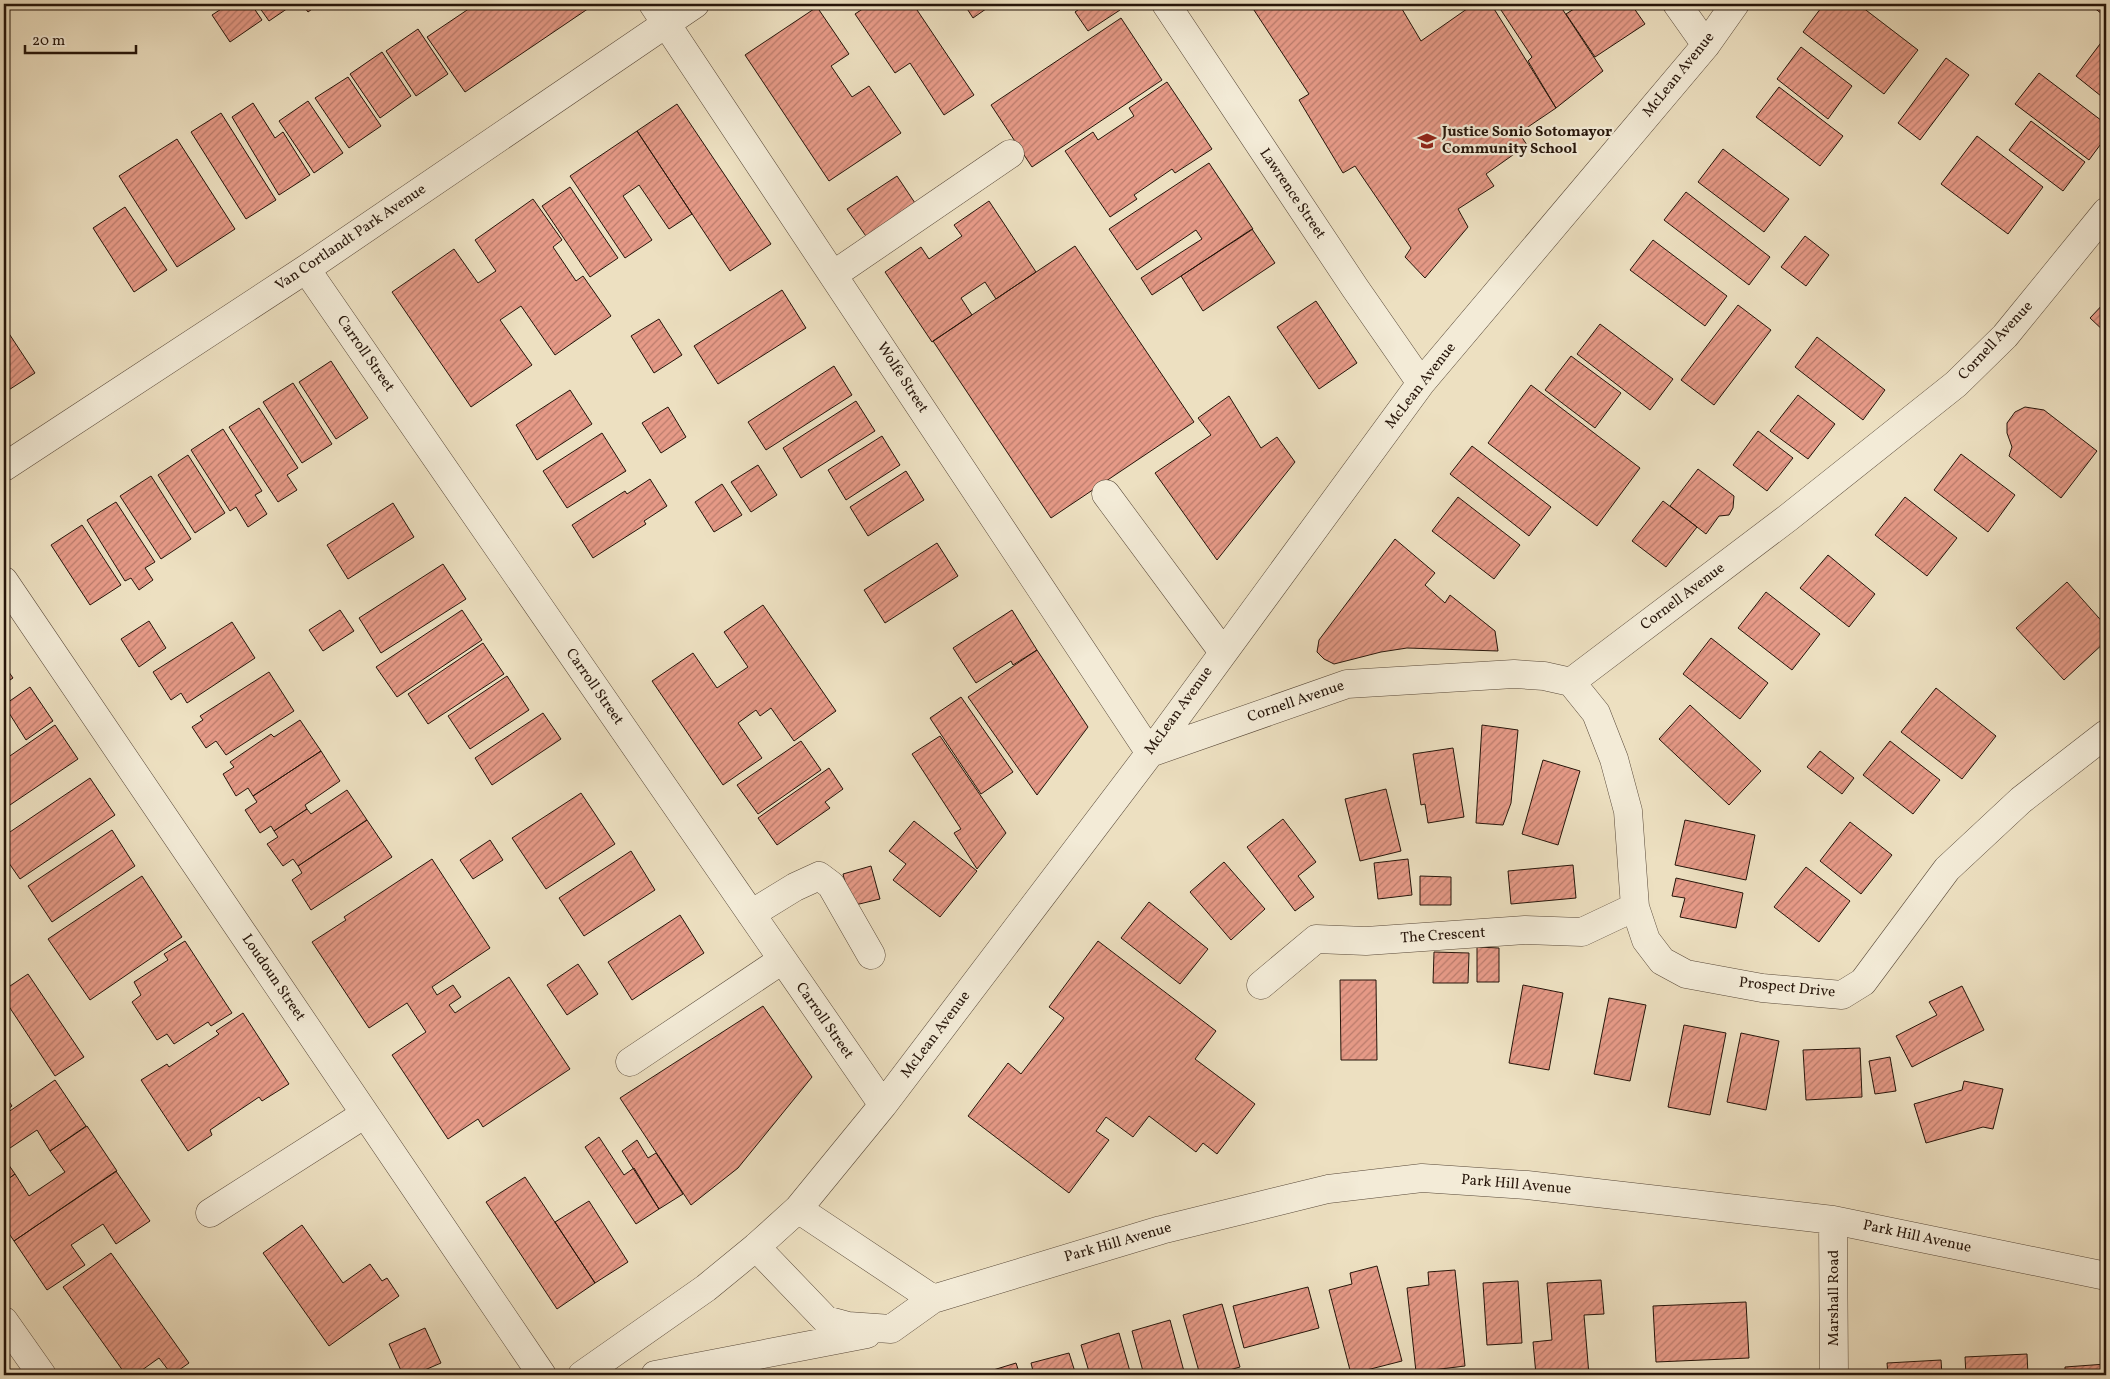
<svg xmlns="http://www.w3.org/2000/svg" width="2110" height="1379" font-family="Vollkorn,serif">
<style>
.building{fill:url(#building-hatch);stroke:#26150a}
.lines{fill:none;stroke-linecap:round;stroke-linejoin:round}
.minor-casing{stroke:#584838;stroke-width:29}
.minor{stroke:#f3ebd7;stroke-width:28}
.labels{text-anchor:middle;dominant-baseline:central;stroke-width:4.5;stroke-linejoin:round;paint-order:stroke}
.street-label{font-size:15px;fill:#26150a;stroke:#f3ebd7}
.poi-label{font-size:15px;font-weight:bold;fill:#26150a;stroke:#f3ebd7;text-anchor:start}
</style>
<defs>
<pattern id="building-hatch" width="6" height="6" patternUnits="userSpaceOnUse" patternTransform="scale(1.25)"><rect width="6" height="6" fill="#e69a87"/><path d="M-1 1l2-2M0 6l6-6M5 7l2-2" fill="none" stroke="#ba7c6d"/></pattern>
</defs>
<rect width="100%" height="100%" fill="#ede0c1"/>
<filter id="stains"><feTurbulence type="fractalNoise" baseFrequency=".004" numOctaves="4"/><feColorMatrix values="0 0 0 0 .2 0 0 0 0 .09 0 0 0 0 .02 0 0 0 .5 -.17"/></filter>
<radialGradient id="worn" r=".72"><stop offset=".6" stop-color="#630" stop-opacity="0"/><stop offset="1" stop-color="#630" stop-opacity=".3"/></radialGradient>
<path class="building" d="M229 4H251L262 20 230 42 212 15Z
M257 4H294L269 21Z
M302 4H319L308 12Z
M476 4H595L465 92 427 37Z
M870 4H913L974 95 944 115 910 63 895 73 855 14Z
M964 4H993L973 18Z
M1086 4H1115L1120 10 1088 31 1075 12Z
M1250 4H1399L1421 41 1474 4H1491L1556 108 1519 133 1527 145 1486 174 1494 186 1458 209 1468 227 1425 278 1405 257 1411 248 1355 166 1343 173 1299 100 1309 94Z
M1497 4H1559L1603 71 1556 108 1528 61 1532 57Z
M1574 4H1631L1645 24 1595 57 1566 14 1577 7Z
M1824 4H1858L1918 50 1884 94 1803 32Z
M2089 4H2106V17Z
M817 7 849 54 831 66 852 97 869 86 901 133 829 181 745 55Z
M1121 18 1162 80 1032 167 991 105Z
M418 29 448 74 416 96 386 51Z
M2106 36V100L2076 76Z
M1801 47 1852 86 1828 119 1777 79Z
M382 52 411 96 380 118 350 74Z
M1946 58 1969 75 1920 140 1898 123Z
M2039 73 2106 124V137L2089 160 2015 104Z
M348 77 381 126 349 148 315 98Z
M1167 82 1212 149 1175 173 1172 169 1134 195 1137 199 1110 217 1065 151 1093 132 1098 140 1134 116 1129 108Z
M1779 87 1843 136 1820 166 1756 117Z
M308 101 343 153 314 173 279 121Z
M253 103 275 138 283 132 310 175 279 195 232 117Z
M677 104 771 244 730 271 637 131Z
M221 113 276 200 246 219 191 132Z
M2031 121 2085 162 2063 191 2009 150Z
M637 131 692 214 669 229 639 185 623 196 652 240 625 258 570 176Z
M1977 136 2043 187 2008 234 1941 184Z
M177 139 235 229 177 267 119 176Z
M1723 149 1789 199 1764 232 1698 182Z
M1209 163 1253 229 1152 295 1141 278 1202 239 1196 230 1137 270 1109 229Z
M897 176 917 206 868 239 847 209Z
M570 187 618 258 590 277 542 206Z
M1686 192 1770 257 1749 285 1664 220Z
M533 199 562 240 553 247 576 281 583 276 611 316 555 355 521 306 500 320 532 365 471 407 392 292 454 249 478 283 496 271 475 240Z
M989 201 1036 272 996 299 985 282 961 298 972 315 932 342 885 272 921 247 929 259 962 236 954 225Z
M125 207 167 270 134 292 93 228Z
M1252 229 1275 263 1203 311 1181 276Z
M1805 236 1829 255 1806 286 1781 267Z
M1653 240 1727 296 1705 326 1630 270Z
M1075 246 1194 422 1051 518 933 341Z
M782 290 806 328 718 384 694 346Z
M1316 301 1357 363 1319 389 1277 327Z
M2106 301V333L2090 318Z
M1738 305 1771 330 1714 405 1681 380Z
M659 319 682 355 654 373 631 336Z
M1600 324 1673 379 1650 410 1577 354Z
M4 326 35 373 4 393Z
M1817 337 1885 390 1863 420 1795 367Z
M1571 356 1621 393 1595 428 1545 390Z
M331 361 368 418 336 439 299 382Z
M834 366 852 395 766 450 748 422Z
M293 383 332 444 302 463 263 402Z
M1531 385 1640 468 1597 526 1488 443Z
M570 390 592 424 537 460 516 425Z
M1798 395 1835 424 1808 459 1770 431Z
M1229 396 1261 448 1277 437 1295 462 1217 560 1155 473 1211 435 1198 418Z
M856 401 875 431 801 478 783 448Z
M668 407 686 437 661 453 642 423Z
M2025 407 2044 410 2097 451 2061 498 2009 456 2012 447 2007 433V423L2015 412Z
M259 408 298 468 287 475 297 490 278 502 229 427Z
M223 429 262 491 255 495 267 514 248 527 236 507 230 511 191 450Z
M1758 431 1793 458 1767 491 1733 465Z
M602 433 626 471 567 508 543 471Z
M882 436 900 465 846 500 828 470Z
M1472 446 1551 507 1529 536 1450 474Z
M1961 454 2015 495 1988 532 1934 490Z
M188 455 225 513 195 533 158 475Z
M758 465 777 495 751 512 731 482Z
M1698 469 1734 496 1733 508 1729 515 1719 516 1706 534 1670 506Z
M906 471 924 500 868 536 850 507Z
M151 476 191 539 161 559 120 496Z
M650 479 667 506 644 521 646 524 593 558 572 525 625 491 627 494Z
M722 484 742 515 714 532 695 502Z
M1458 497 1520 545 1494 579 1432 531Z
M1905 497 1957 538 1927 576 1875 535Z
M1663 501 1697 527 1666 567 1632 541Z
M116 502 155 562 145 568 153 580 139 590 131 578 125 581 87 520Z
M393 503 414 537 348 579 327 545Z
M82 525 121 585 90 605 51 545Z
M1395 539 1435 573 1425 585 1445 603 1450 595 1495 631 1498 651 1407 648 1381 652 1334 664 1324 659 1317 652 1319 640Z
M937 543 958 576 885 623 864 590Z
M1828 555 1875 594 1849 627 1800 588Z
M443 564 466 599 381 653 359 618Z
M2067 582 2106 626V641L2064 680 2016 628Z
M1766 592 1820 634 1792 670 1738 628Z
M763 605 836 711 794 741 771 708 760 716 756 710 738 723 762 758 723 785 652 681 693 653 717 688 748 667 724 632Z
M340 610 354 631 323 651 309 630Z
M462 610 482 640 397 697 376 667Z
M1012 610 1037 650 1013 665 1011 661 976 683 953 648Z
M149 621 166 648 139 667 121 639Z
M232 622 255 658 187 703 181 693 171 700 153 672Z
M1711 638 1768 683 1740 719 1683 674Z
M483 643 504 674 428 724 408 694Z
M1037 650 1088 727 1037 795 968 697Z
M4 665 13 678 4 684Z
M269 672 294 711 226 755 216 741 206 748 192 727 203 720 200 716Z
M507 676 529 710 470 749 448 716Z
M30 687 53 721 26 740 4 705Z
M1936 688 1996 736 1962 779 1901 732Z
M961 697 1013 772 981 794 930 718Z
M1690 705 1761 771 1729 805 1659 739Z
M543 713 561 739 492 785 475 758Z
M300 720 321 751 253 796 248 788 236 796 223 774 234 767 230 762 271 734 274 737Z
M55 725 78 759 4 809V760Z
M1482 725 1518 730 1511 803 1503 825 1476 823Z
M940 736 1006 833 977 869 954 833 961 829 912 754Z
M801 741 821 770 758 814 737 785Z
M1890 741 1940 780 1913 814 1863 775Z
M1453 748 1464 817 1428 823 1425 804 1421 805 1413 754Z
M321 751 340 781 305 805 307 809 274 831 271 826 260 833 245 810 257 802 253 796Z
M1820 751 1854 778 1842 794 1807 767Z
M1543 760 1580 771 1558 845 1522 834Z
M829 768 843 789 825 802 830 808 777 845 758 818Z
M90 778 115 815 20 879 4 856V836Z
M1386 789 1401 851 1360 861 1345 799Z
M347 790 367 820 298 866 293 859 283 866 267 844 278 837 274 831 307 809 311 814Z
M581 793 615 844 546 889 512 838Z
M1283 819 1316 862 1298 876 1314 897 1295 911 1247 847Z
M367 820 392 857 311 910 292 880 302 873 298 866Z
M1685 820 1755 835 1746 880 1675 865Z
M914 821 977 871 940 917 893 880 906 864 889 851Z
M1850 822 1892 855 1861 894 1820 861Z
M112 830 135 866 52 922 28 886Z
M490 840 503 860 473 879 460 860Z
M631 851 655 890 584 936 559 898Z
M432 859 490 948 432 987 437 995 453 985 461 997 449 1005 455 1013 509 977 570 1069 483 1127 478 1119 448 1139 392 1055 426 1032 407 1003 369 1028 312 942 346 920 344 917Z
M1408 859 1412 895 1378 899 1374 863Z
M1224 862 1265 909 1231 940 1190 892Z
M1573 865 1576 898 1511 904 1508 871Z
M871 866 880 899 851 906 843 874Z
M1806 867 1850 901 1819 942 1774 907Z
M142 876 182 937 90 1000 48 939Z
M1420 876 1451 877V905H1420Z
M1676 878 1743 893 1736 928 1680 917 1685 898 1672 896Z
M1149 902 1208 949 1180 984 1121 938Z
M680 915 704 953 632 1000 608 962Z
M185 941 232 1013 211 1026 208 1022 174 1044 167 1034 157 1040 132 1002 141 995 134 982 168 960 164 954Z
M1098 941 1216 1031 1195 1059 1255 1104 1217 1154 1203 1143 1196 1152 1149 1116 1133 1137 1106 1117 1096 1131 1109 1140 1069 1193 968 1116 1008 1063 1021 1074 1064 1018 1049 1007Z
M1477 947 1499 948V982H1477Z
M1434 952 1469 953 1468 983H1433Z
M578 964 598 994 567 1015 547 985Z
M28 974 84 1057 55 1076 4 999V990Z
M1340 980H1376L1377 1060H1341Z
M1523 985 1563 993 1549 1070 1509 1063Z
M1962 986 1984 1030 1912 1067 1896 1036 1937 1015 1929 1002Z
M1609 998 1646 1005 1630 1081 1594 1074Z
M763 1006 812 1077 738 1168 691 1205 620 1098Z
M243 1013 289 1084 262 1101 259 1097 210 1130 212 1135 188 1151 141 1080 167 1064 169 1067 219 1034 216 1031Z
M1684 1025 1726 1033 1710 1115 1668 1107Z
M1741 1033 1779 1041 1766 1110 1727 1102Z
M1860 1048 1862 1097 1806 1100 1803 1050Z
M1890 1057 1896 1091 1875 1094 1869 1061Z
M55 1080 86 1126 50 1151 37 1130 4 1152V1115Z
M1964 1081 2003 1089 1993 1129 1983 1127 1926 1143 1914 1104 1962 1090Z
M4 1094 12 1106 4 1112Z
M87 1126 117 1171 14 1241 4 1226V1182L15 1174 29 1196 65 1172 50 1151Z
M599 1137 624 1175 634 1168 659 1209 636 1224 585 1147Z
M637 1140 648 1158 656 1153 683 1194 659 1209 622 1151Z
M4 1158 15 1174 4 1182Z
M116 1171 150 1221 116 1244 103 1224 71 1245 85 1265 47 1290 14 1241Z
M525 1177 595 1283 557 1309 486 1202Z
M589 1201 628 1262 595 1283 555 1222Z
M302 1225 343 1283 370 1264 382 1281 387 1278 399 1296 329 1346 263 1253Z
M111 1253 189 1363 172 1375 159 1358 135 1375H126L63 1287Z
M1377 1266 1402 1361 1351 1374 1329 1290 1352 1284 1350 1273Z
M1455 1270 1465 1366 1416 1372 1407 1288 1429 1285 1428 1272Z
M1601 1280 1604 1314 1584 1315 1589 1375H1536L1533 1342 1552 1340 1547 1283Z
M1518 1281 1522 1343 1487 1345 1483 1283Z
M1308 1287 1319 1328 1244 1348 1233 1306Z
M1746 1302 1749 1358 1656 1362 1653 1306Z
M1222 1304 1240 1367 1212 1375H1200L1183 1315Z
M1170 1320 1185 1375H1144L1132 1331Z
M425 1328 441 1363 413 1375H403L389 1344Z
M1119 1333 1131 1375H1090L1081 1345Z
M1069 1353 1076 1375H1034L1031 1363Z
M2027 1354 2028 1375H1966L1965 1357Z
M1941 1360 1942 1375H1888L1887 1363Z
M1016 1363 1020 1375H977Z
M2106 1364V1375H2065V1367Z"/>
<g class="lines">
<g class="minor-casing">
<path id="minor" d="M653 4 1150 753 1347 684 1514 674 1544 676 1571 682 1789 517 1956 384 2005 336 2106 212
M1166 4 1355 288 1421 383
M1677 4 1706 45
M306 269 883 1105
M833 275 1010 154
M4 467 306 269 695 4
M1106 494 1223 652
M4 581 542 1375
M1571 682 1596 713 1614 759 1628 811 1635 907 1646 940 1662 961 1686 974 1762 988 1842 995 1863 982 1947 869 2021 800 2106 734
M751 914 795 887 819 876 831 885 871 955
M1261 985 1316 939 1366 941 1525 930 1582 932 1635 907
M630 1062 782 960
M798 1209 933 1299
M210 1213 365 1114
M1833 1220 1834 1375
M756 1247 826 1320 848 1326 891 1329 933 1299 1161 1230 1328 1189 1422 1178 1527 1185 1833 1220 2106 1276
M4 1321 42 1375
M582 1375 706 1288 756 1247 798 1209 883 1105 1150 753 1421 383 1706 45 1735 4
M655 1375 867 1334"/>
</g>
<use href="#minor" class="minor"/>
</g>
<defs>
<g id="school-bare" transform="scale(1.5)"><path d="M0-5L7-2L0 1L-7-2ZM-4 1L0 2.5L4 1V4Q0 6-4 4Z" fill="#8f2418" stroke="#f3ebd7" stroke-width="2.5" paint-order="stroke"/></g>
</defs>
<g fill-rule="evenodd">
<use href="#school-bare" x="1427" y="141"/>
</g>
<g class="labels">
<g class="street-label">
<text transform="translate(1679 75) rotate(-51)">McLean Avenue</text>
<text transform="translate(1292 194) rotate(56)">Lawrence Street</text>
<text transform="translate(351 238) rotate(-34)">Van Cortlandt Park Avenue</text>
<text transform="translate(1996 341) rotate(-47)">Cornell Avenue</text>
<text transform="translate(365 354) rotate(55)">Carroll Street</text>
<text transform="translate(902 378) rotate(57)">Wolfe Street</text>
<text transform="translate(1421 386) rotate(-52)">McLean Avenue</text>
<text transform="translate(1683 597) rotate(-37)">Cornell Avenue</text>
<text transform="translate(594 687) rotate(55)">Carroll Street</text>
<text transform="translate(1296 702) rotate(-19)">Cornell Avenue</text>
<text transform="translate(1179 711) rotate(-54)">McLean Avenue</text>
<text transform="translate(1443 936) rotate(-4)">The Crescent</text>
<text transform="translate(273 978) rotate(56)">Loudoun Street</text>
<text transform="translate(1787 988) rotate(6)">Prospect Drive</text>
<text transform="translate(824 1021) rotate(55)">Carroll Street</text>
<text transform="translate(936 1035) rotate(-53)">McLean Avenue</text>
<text transform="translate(1516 1185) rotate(5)">Park Hill Avenue</text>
<text transform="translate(1917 1237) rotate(12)">Park Hill Avenue</text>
<text transform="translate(1118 1243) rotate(-16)">Park Hill Avenue</text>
<text transform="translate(1834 1298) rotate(-90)">Marshall Road</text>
</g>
<g class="poi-label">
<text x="1442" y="132">Justice Sonio Sotomayor<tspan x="1442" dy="17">Community School</tspan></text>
</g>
</g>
<rect width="2110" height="1379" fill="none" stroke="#ede0c1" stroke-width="20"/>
<rect x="5" y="5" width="2100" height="1369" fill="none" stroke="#26150a" stroke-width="2.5"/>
<rect x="10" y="10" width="2090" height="1359" fill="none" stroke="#26150a"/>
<path d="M25 45v8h111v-8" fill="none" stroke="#26150a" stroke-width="2.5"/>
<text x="32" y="45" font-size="15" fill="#26150a" stroke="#f3ebd7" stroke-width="4" paint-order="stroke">20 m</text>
<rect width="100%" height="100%" filter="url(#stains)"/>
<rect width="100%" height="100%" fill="url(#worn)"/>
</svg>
